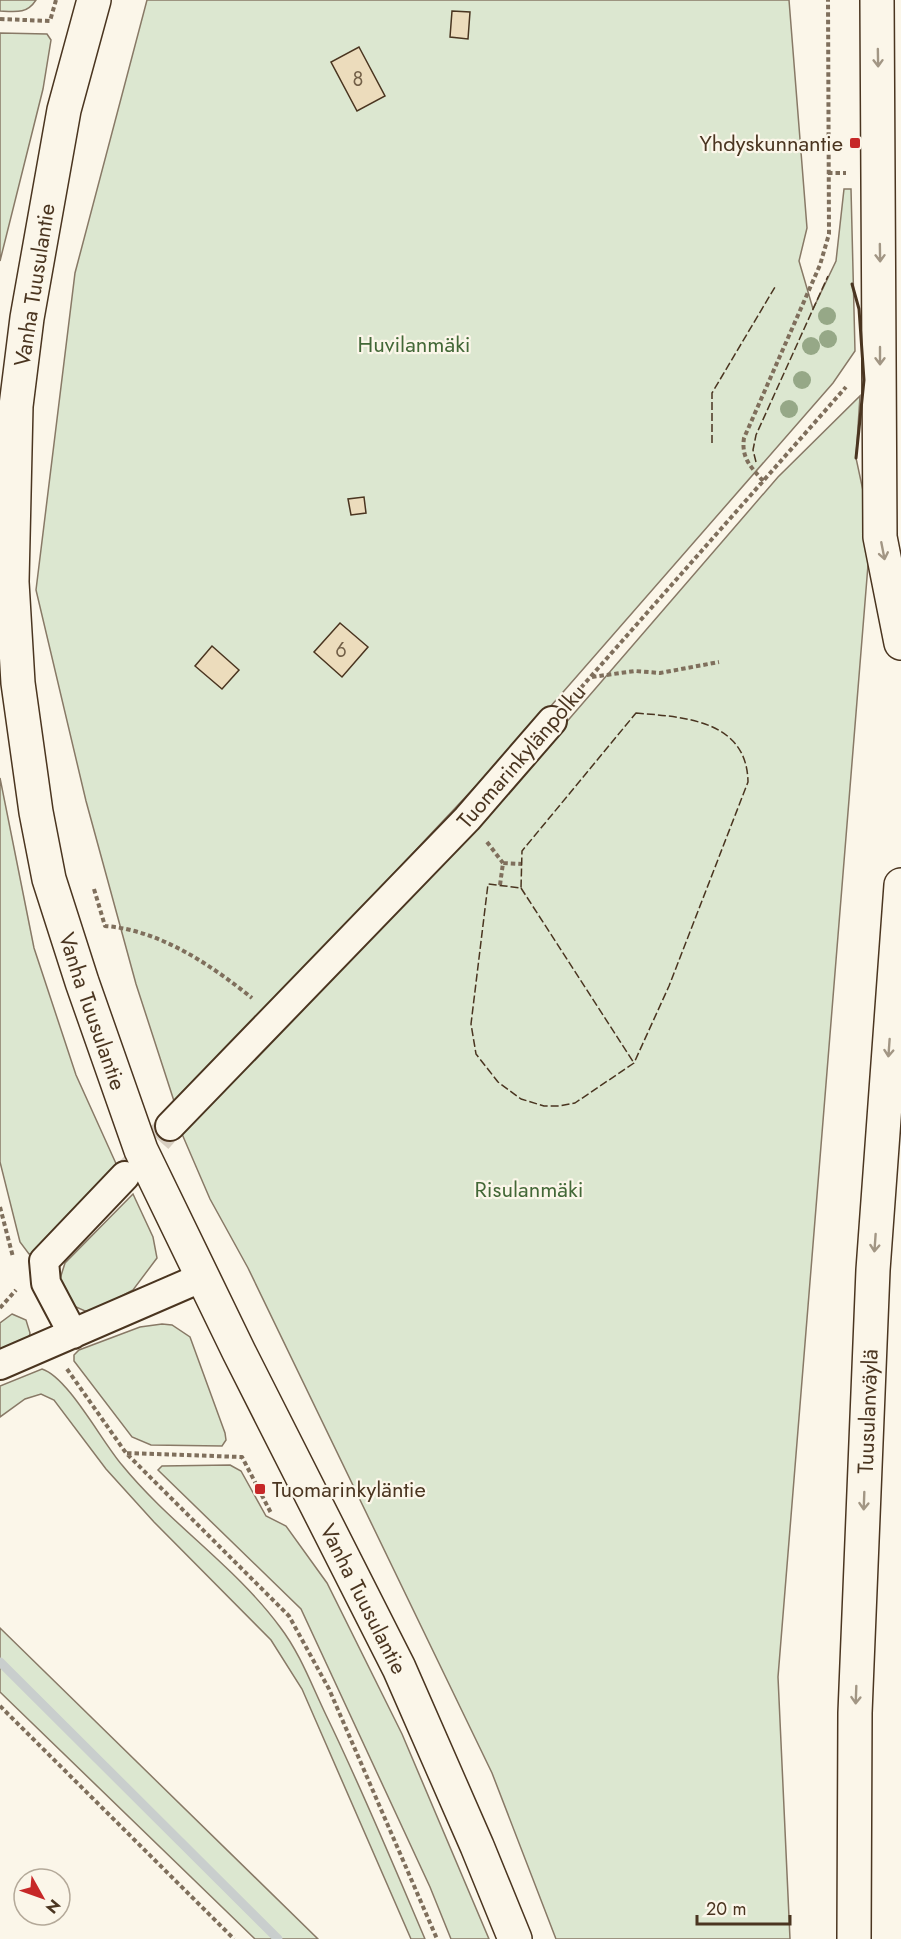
<svg xmlns="http://www.w3.org/2000/svg" width="901" height="1939" font-family="Jost,sans-serif">
<style>
.green{fill:#dce7d0;stroke:#887966;stroke-width:1.5}
.lines{fill:none;stroke-linecap:round;stroke-linejoin:round}
.stream{stroke:#c9cecd;stroke-width:9}
.building{fill:#ecdcbc;stroke:#4a3520;stroke-width:1.5}
.minor-tunnel{stroke:#d8cfc1;stroke-width:28;stroke-dasharray:28 14;stroke-linecap:butt}
.minor-casing{stroke:#4a3520;stroke-width:32}
.primary-casing{stroke:#4a3520;stroke-width:36}
.motorway-casing{stroke:#4a3520;stroke-width:36}
.path{stroke:#7f6f5c;stroke-width:4;stroke-dasharray:4.5 3;stroke-linecap:butt}
.minor{stroke:#fbf6e9;stroke-width:28}
.primary{stroke:#fbf6e9;stroke-width:33}
.motorway{stroke:#fbf6e9;stroke-width:33}
.fence{stroke:#4a3520;stroke-width:1.5;stroke-dasharray:8 3;stroke-linecap:butt}
.wall{stroke:#4a3520;stroke-width:3}
.tree{fill:#96a887}
.oneway{stroke:#a29684}
.poi-dot{fill:#c62828;stroke:#fbf6e9;stroke-width:2}
.labels{text-anchor:middle;dominant-baseline:central;stroke-width:4.5;stroke-linejoin:round;paint-order:stroke}
.number-label{font-size:20px;fill:#725f47}
.poi-label{font-size:22px;fill:#4a3520;stroke:#fbf6e9;text-anchor:end}
.street-label{font-size:22px;fill:#4a3520;stroke:#fbf6e9}
.park-label{font-size:22px;fill:#436837;stroke:#fbf6e9}
</style>
<rect width="100%" height="100%" fill="#fbf6e9"/>
<path class="green" d="M0 0H36C27 14 16 12 0 11Z
M147 0H789L807 228 799 261 813 309 836 261 844 189H851L855 351 833 383 550 707 352 918 174 1101 136 984 86 801 36 590 75 273Z
M0 33 47 34 51 40 43 89 0 261Z
M860 396 856 458 871 528 778 1677 790 1939H556L492 1773 248 1268 210 1199 182 1134 457 849 778 477Z
M0 778 34 948 76 1075 118 1168 35 1253 29 1254 20 1242 0 1162Z
M133 1194 153 1237 157 1258 133 1290 96 1310 85 1311 76 1307 62 1291 59 1282 65 1263Z
M12 1314 26 1320 30 1333 29 1338 0 1353V1323Z
M162 1324 172 1325 190 1337 225 1433 226 1440 222 1446 151 1445 132 1437 74 1361V1355L79 1350 140 1327Z
M42 1369C68 1377 102 1442 122 1465 170 1524 235 1566 280 1627 300 1653 312 1686 326 1715 362 1789 393 1864 425 1939H411L302 1689 271 1640 154 1522 106 1469 54 1400 41 1394 25 1399 0 1417V1386Z
M230 1465 241 1471 266 1516 286 1526 327 1583 402 1734 489 1939H451L430 1887 301 1609 158 1470 162 1466Z
M0 1628 318 1939H255L0 1692Z"/>
<g class="lines">
<path class="stream" d="M0 1662 278 1939"/>
</g>
<path class="building" d="M452 11 470 12 468 39 450 37Z
M359 47 385 96 357 111 331 62Z
M364 497 366 513 351 515 348 499Z
M340 623 368 647 342 677 314 652Z
M212 646 239 670 222 689 195 666Z"/>
<g class="lines">
<path class="minor-tunnel" d="M130 1171 170 1126"/>
<g class="minor-casing">
<path id="minor" d="M170 1126 467 819 552 721
M73 1334 46 1283 44 1261 125 1176
M0 1365 203 1277"/>
</g>
<g class="primary-casing">
<g id="primary">
<path id="s1" d="M94 0 64 110 27 318 16 406 12 582 18 683 36 812 49 879 82 982 141 1150 239 1352 399 1668 477 1846 515 1939"/>
</g>
</g>
<g class="motorway-casing">
<g id="motorway">
<path d="M877 0 880 537 901 643"/>
<path id="s2" d="M854 1939 855 1713 873 1270 901 885"/>
</g>
</g>
<path class="path" d="M0 19 50 21 56 0
M828 173H846
M763 481C751 467 741 458 744 438L820 265 829 234 828 0
M592 677 635 671 660 673 719 662
M571 699 846 387
M487 842 503 863
M500 885 503 863 522 864
M94 889 105 926C160 930 211 965 252 998
M0 1207 13 1257
M0 1308 16 1290
M67 1369 126 1453 289 1616 329 1689 437 1939
M127 1453 242 1457 271 1513
M0 1706 234 1939"/>
<use href="#minor" class="minor"/>
<use href="#primary" class="primary"/>
<use href="#motorway" class="motorway"/>
<path class="fence" d="M712 443V393L775 287
M756 462 753 450 756 435 828 276
M636 713C684 717 747 720 748 782L669 986 634 1063 575 1103 559 1106H544L521 1099 498 1082 476 1054 471 1024 488 884 521 888 522 851Z
M521 888 634 1063"/>
<path class="wall" d="M852 284 859 309 864 380 856 458"/>
</g>
<g class="tree">
<circle cx="827" cy="316" r="9"/>
<circle cx="828" cy="339" r="9"/>
<circle cx="811" cy="346" r="9"/>
<circle cx="802" cy="380" r="9"/>
<circle cx="789" cy="409" r="9"/>
</g>
<defs><path id="oneway-shaft" d="M-6 0H5M1.5-3L5.5 0L1.5 3" fill="none" stroke-width="1.6" stroke-linecap="round" stroke-linejoin="round" transform="scale(1.5)"/></defs>
<g class="oneway">
<use href="#oneway-shaft" transform="translate(878 58) rotate(89)"/>
<use href="#oneway-shaft" transform="translate(880 253) rotate(89)"/>
<use href="#oneway-shaft" transform="translate(880 356) rotate(90)"/>
<use href="#oneway-shaft" transform="translate(883 551) rotate(79)"/>
<use href="#oneway-shaft" transform="translate(889 1048) rotate(94)"/>
<use href="#oneway-shaft" transform="translate(875 1243) rotate(94)"/>
<use href="#oneway-shaft" transform="translate(864 1501) rotate(92)"/>
<use href="#oneway-shaft" transform="translate(856 1695) rotate(92)"/>
</g>
<g class="poi-dot">
<rect x="849" y="137" width="12" height="12" rx="3"/>
<rect x="254" y="1483" width="12" height="12" rx="3"/>
</g>
<g class="labels">
<g class="number-label">
<text x="358" y="79">8</text>
<text x="341" y="650">6</text>
</g>
<g class="poi-label">
<text x="843" y="143">Yhdyskunnantie</text>
<text x="272" y="1489" text-anchor="start">Tuomarinkyläntie</text>
</g>
<g class="street-label">
<text transform="translate(34 285) rotate(-81)">Vanha Tuusulantie</text>
<text transform="translate(521 756) rotate(-49)">Tuomarinkylänpolku</text>
<text stroke="none"><textPath href="#s1" startOffset="1029">Vanha Tuusulantie</textPath></text>
<text stroke="none"><textPath href="#s2" startOffset="528">Tuusulanväylä</textPath></text>
<text stroke="none"><textPath href="#s1" startOffset="1677">Vanha Tuusulantie</textPath></text>
</g>
<g class="park-label">
<text x="414" y="344">Huvilanmäki</text>
<text x="529" y="1189">Risulanmäki</text>
</g>
</g>
<g transform="translate(42 1897) rotate(130)"><circle r="28" fill="#fbf6e9" stroke="#b4a999" stroke-width="1.5"/>
<path d="M0-4.5L10 22L0 15L-10 22Z" fill="#c62828"/>
<text y="-9" font-size="16" font-weight="bold" text-anchor="middle" fill="#4a3520">N</text>
</g>
<path d="M697 1915v9h93v-9" fill="none" stroke="#4a3520" stroke-width="3"/>
<text x="706" y="1915" font-size="18" fill="#4a3520" stroke="#fbf6e9" stroke-width="4.5" paint-order="stroke">20 m</text>
</svg>
